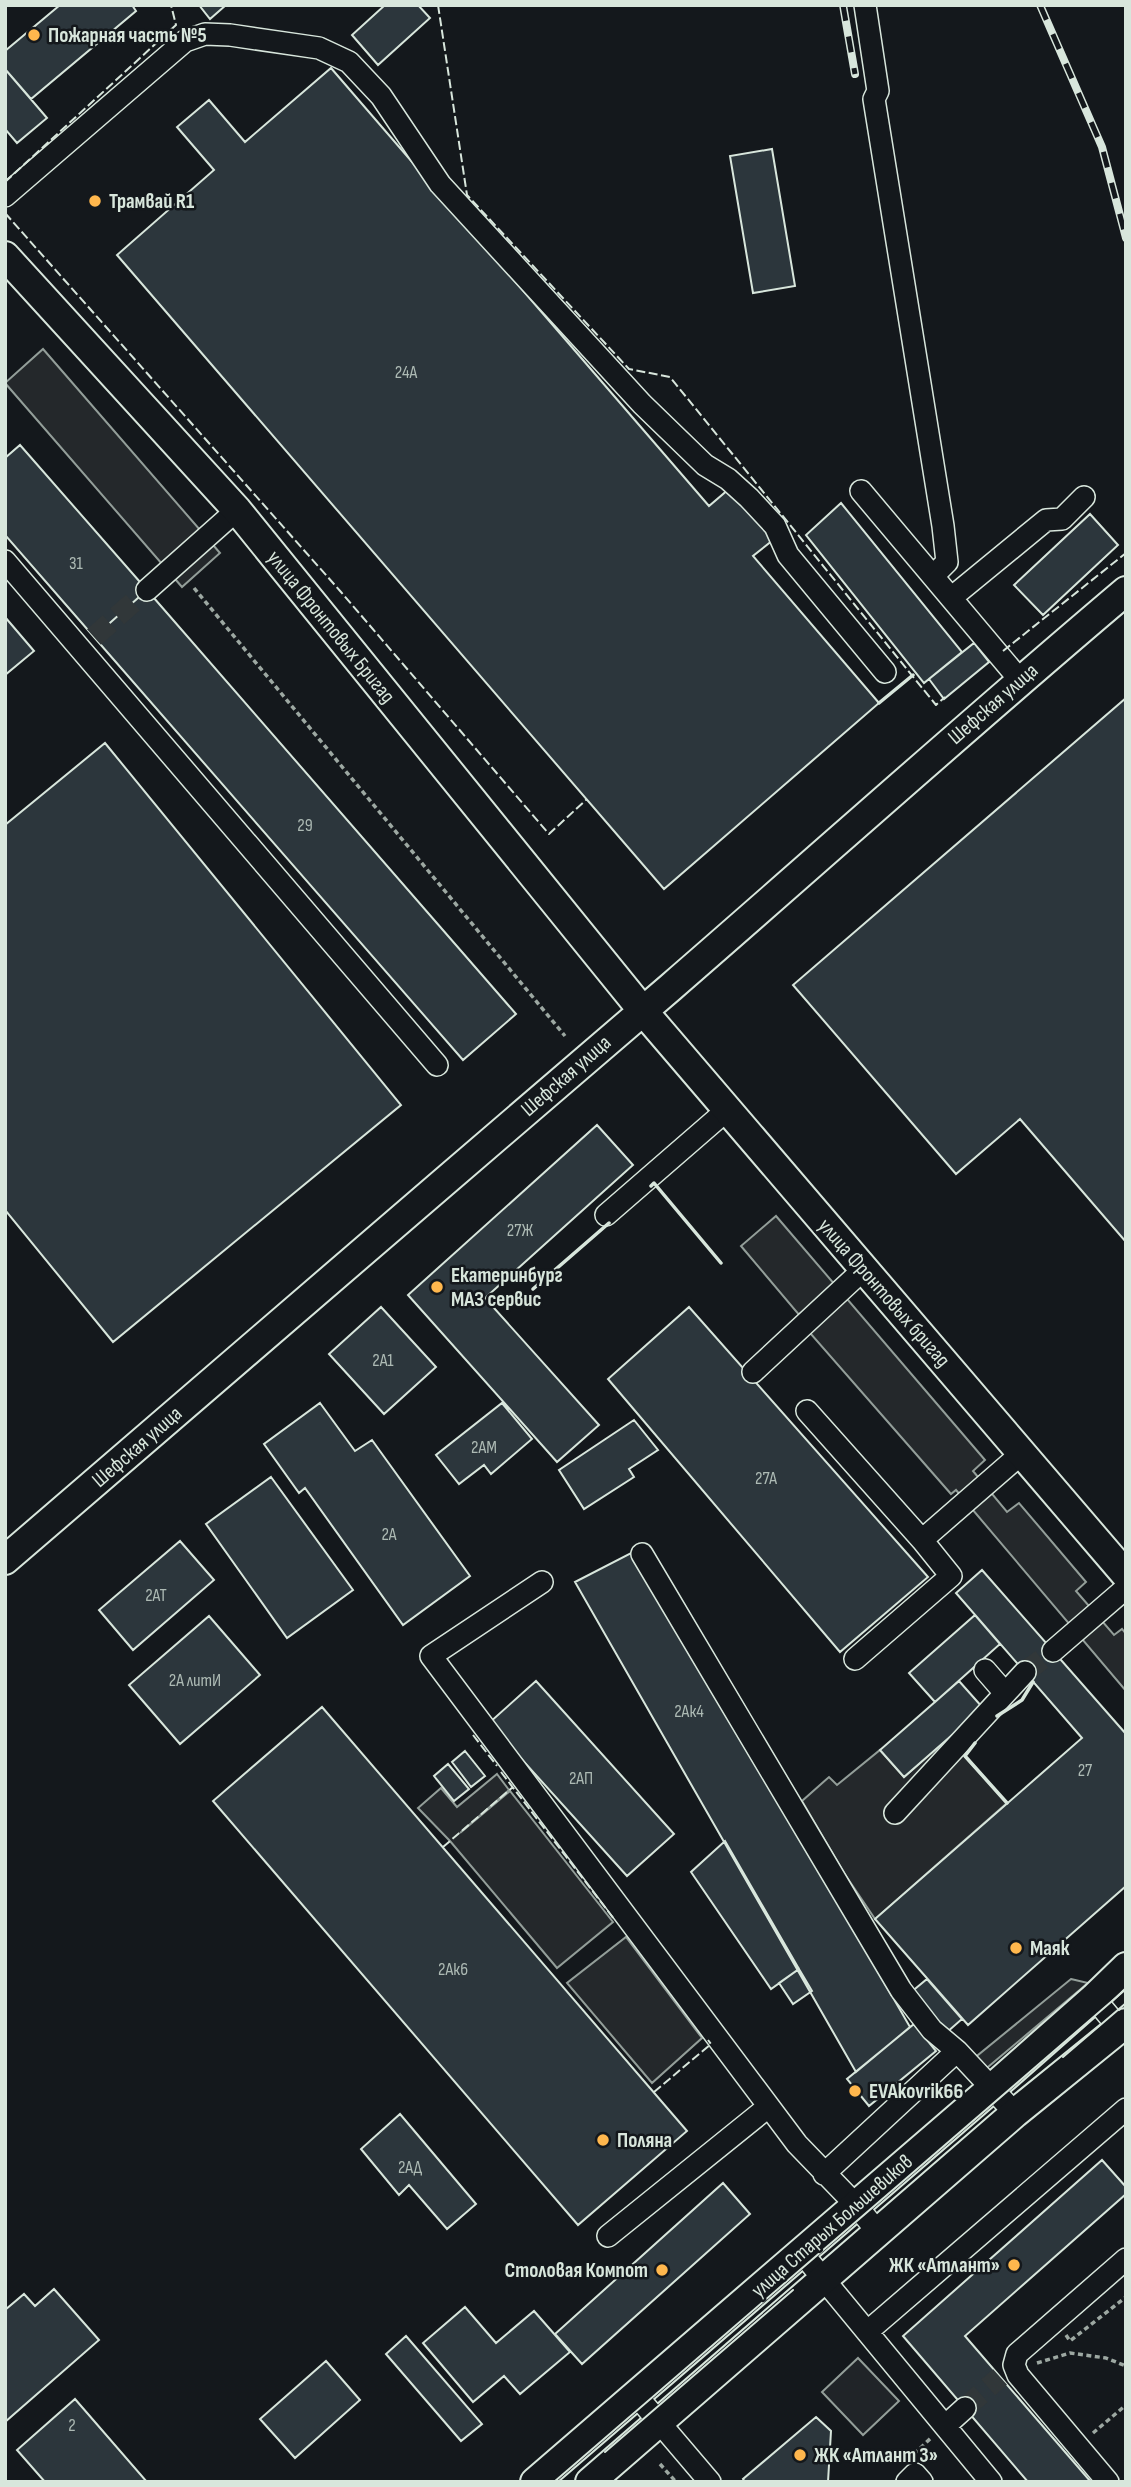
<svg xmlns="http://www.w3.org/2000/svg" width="1131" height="2487" font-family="'Sofia Sans Condensed',sans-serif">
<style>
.green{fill:#202428;stroke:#939e99;stroke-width:2}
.parking{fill:#24282b;stroke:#939e99;stroke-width:2}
.building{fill:#2c363c;stroke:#d8e6dc;stroke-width:2}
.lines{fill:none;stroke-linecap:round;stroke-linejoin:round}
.minor-tunnel{stroke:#313739;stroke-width:21;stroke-dasharray:21 10;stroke-linecap:butt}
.minor-casing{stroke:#d8e6dc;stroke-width:24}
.major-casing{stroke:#d8e6dc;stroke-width:32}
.path{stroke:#9da8a2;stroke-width:3.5;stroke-dasharray:5 3.5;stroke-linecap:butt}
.minor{stroke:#14181c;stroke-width:21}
.major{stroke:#14181c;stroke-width:28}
.tram{stroke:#d8e6dc;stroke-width:2}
.rail-casing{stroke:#d8e6dc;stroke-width:8}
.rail{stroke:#14181c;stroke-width:5;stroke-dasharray:16;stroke-linecap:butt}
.fence{stroke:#d8e6dc;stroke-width:2;stroke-dasharray:9 3.5;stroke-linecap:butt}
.wall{stroke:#d8e6dc;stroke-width:3.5}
.poi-dot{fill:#ffb74d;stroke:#14181c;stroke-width:2.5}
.labels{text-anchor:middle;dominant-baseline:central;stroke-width:5;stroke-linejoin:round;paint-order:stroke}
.number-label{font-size:18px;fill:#adbab4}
.poi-label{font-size:21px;font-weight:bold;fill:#d8e6dc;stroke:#14181c;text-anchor:start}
.street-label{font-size:21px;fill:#d8e6dc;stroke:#14181c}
</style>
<rect width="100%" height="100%" fill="#14181c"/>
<path class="green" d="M858 2358 899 2401 863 2435 822 2392Z"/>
<path class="parking" d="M43 349 220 553 182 587 5 383Z
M776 1216 985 1460 973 1471 1007 1512 1019 1503 1086 1582 1076 1591 1114 1635 1122 1629 1126 1634V1691L956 1490 951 1494 810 1333 801 1317 741 1246Z
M948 1738 1007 1803 875 1919 844 1873 802 1801 829 1777 837 1785 880 1750 904 1777Z
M497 1774 509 1790 460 1833 510 1791 613 1922 557 1968 450 1841 418 1808 441 1788 457 1807Z
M626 1937 702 2038 652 2083 567 1983Z
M1071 1979 1088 1983 982 2072 972 2060Z"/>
<path class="building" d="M60 5H132L136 11 31 99 5 69V51Z
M199 5H226L210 19Z
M385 5H418L430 18 378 65 352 35Z
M331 68 709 506 729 489 773 540 753 556 879 703 664 889 117 255 214 170 177 127 209 100 245 142Z
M5 69 47 118 17 143 5 129Z
M772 149 795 286 753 293 730 156Z
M20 445 147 590 94 637 5 535V458Z
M841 503 962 652 924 683 806 535Z
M1090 514 1118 545 1043 615 1014 585Z
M147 590 516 1014 463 1060 94 637Z
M5 617 34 651 5 675Z
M974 643 989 662 944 699 929 679Z
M1126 698V1242L1020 1119 956 1174 793 985Z
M105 743 401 1105 113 1342 5 1210V825Z
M597 1125 633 1165 485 1298 599 1425 557 1462 408 1295Z
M381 1307 436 1367 384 1414 329 1354Z
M689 1307 928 1577 840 1652 608 1379Z
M320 1403 355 1451 372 1440 470 1576 403 1625 305 1488 299 1493 264 1444Z
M502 1403 532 1439 491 1474 484 1465 459 1484 436 1455Z
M634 1420 658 1450 629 1469 634 1477 584 1509 559 1470Z
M271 1477 353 1590 287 1638 206 1524Z
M180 1541 214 1580 133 1650 99 1610Z
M635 1551 910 2027 856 2072 575 1582Z
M982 1570 1126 1734V1886L968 2025 875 1919 1082 1738 956 1593Z
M975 1615 1000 1644 935 1702 909 1673Z
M209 1616 260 1675 180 1744 129 1685Z
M536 1681 674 1834 627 1876 489 1723Z
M959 1681 983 1708 904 1777 880 1750Z
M322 1707 687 2131 578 2225 213 1801Z
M465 1751 485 1776 471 1787 452 1762Z
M448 1764 469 1789 454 1801 434 1776Z
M725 1841 799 1969 771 1989 691 1872Z
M799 1969 812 1991 793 2004 779 1983Z
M927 1979 962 2019 946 2033 910 1993Z
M914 2024 936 2051 869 2106 847 2079Z
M400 2114 476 2204 447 2229 409 2185 399 2195 361 2149Z
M1102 2160 1126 2187V2194L965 2336 1091 2482H1028L903 2336Z
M723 2183 750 2214 582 2364 555 2334Z
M54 2289 99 2340 5 2422V2310L24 2294 35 2306Z
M465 2307 496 2343 534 2311 570 2352 520 2394 504 2376 473 2402 423 2343Z
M406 2336 482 2424 461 2441 386 2354Z
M326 2361 360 2400 295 2458 260 2419Z
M75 2399 147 2482H45L17 2450Z
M816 2417 831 2431 828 2482H745L743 2479Z"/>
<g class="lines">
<path class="minor-tunnel" d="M94 637 147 590
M1025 1672 1053 1651
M965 2408 1000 2377"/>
<g class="minor-casing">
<path id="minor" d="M865 5 878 91 874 99 943 526 947 562 933 576
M5 196 185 41 205 34 230 35 319 48 349 62 381 96 440 184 642 404 705 465 728 479 749 498 775 526 788 555 885 672
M861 491 1020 680
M5 561 437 1065
M147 590 237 510
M951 598 1046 520 1062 519 1084 497
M606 1215 727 1110
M753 1372 864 1269
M807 1411 922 1540
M642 1554 901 1990 932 2030 957 2051 1015 2113
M542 1582 431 1656 797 2144 855 2204 877 2231
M1053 1651 1126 1588
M855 1659 951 1576 922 1540 1022 1453
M985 1670 1005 1693
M895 1813 1025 1672
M1094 1998 1119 2028 1126 2032
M824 2174 957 2051
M608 2236 768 2107
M802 2253 991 2482
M867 2332 1126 2109
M636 2395 710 2482
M945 2426 965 2408
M907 2482 915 2474 922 2482
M1108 2482 1018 2375 1014 2365 1017 2354 1126 2259"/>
</g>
<g class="major-casing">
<path id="major" d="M5 256 237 510 643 1011 1126 1575
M5 1560C226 1368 449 1178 671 987 823 855 972 721 1126 591
M535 2482 992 2088 1094 1998 1126 1967
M590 2482 1015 2113 1126 2023"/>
</g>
<path class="path" d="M194 588 565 1036
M1066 2335 1070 2341 1126 2297
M1037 2363 1070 2353 1106 2358 1126 2366
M1093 2433 1126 2405
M914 2454 932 2437
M660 2464 676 2482"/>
<use href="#minor" class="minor"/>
<use href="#major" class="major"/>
<path class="tram" d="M1063 2057 1126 2003
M605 2452 793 2290
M554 2482 1126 1989"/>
<g class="rail-casing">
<path id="rail" d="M843 5 855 74
M1040 5 1102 147 1126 238"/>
</g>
<use href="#rail" class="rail"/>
<path class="fence" d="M438 5 467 195 629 369 670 377 936 705 945 697
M5 182 176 25 171 5
M5 213 341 592 549 834 587 799
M1003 651 1126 553
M473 1735 497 1766
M501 1772 614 1919
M443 1847 513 1787
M654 2092 711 2044 708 2040"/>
<path class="wall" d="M879 703 913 675
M651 1186 654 1183 721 1263
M533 1289 609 1223
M997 1716 1022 1700 1033 1682
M975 1743 965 1756 1007 1803"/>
</g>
<g class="poi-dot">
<circle cx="34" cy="35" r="7"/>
<circle cx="95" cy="201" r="7"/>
<circle cx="437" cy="1287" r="7"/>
<circle cx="1016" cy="1948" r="7"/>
<circle cx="855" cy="2091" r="7"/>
<circle cx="603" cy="2140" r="7"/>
<circle cx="1014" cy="2265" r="7"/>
<circle cx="662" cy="2270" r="7"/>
<circle cx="800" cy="2455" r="7"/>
</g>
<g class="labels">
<g class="number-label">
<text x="406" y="372">24А</text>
<text x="76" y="563">31</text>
<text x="305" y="825">29</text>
<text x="520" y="1230">27Ж</text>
<text x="383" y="1360">2А1</text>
<text x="484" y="1447">2АМ</text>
<text x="766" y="1478">27А</text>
<text x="389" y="1534">2А</text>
<text x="156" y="1595">2АТ</text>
<text x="195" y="1680">2А литИ</text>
<text x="689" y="1711">2Ак4</text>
<text x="1085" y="1770">27</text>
<text x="581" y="1778">2АП</text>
<text x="453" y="1969">2Ак6</text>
<text x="410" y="2167">2АД</text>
<text x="72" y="2425">2</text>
</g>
<g class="poi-label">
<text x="48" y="35">Пожарная часть №5</text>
<text x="109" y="201">Трамвай R1</text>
<text x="451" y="1275">Екатеринбург<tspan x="451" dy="24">МАЗ сервис</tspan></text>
<text x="1030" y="1948">Маяк</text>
<text x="869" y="2091">EVAkovrik66</text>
<text x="617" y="2140">Поляна</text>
<text x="1000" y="2265" text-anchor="end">ЖК «Атлант»</text>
<text x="648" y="2270" text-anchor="end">Столовая Компот</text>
<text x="814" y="2455">ЖК «Атлант 3»</text>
</g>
<g class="street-label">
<text transform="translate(331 627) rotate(51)">улица Фронтовых Бригад</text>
<text transform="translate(993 704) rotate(-41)">Шефская улица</text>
<text transform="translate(566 1076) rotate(-41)">Шефская улица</text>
<text transform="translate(884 1293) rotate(49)">улица Фронтовых бригад</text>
<text transform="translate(137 1447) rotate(-41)">Шефская улица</text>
<text transform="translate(832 2226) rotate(-41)">улица Старых Большевиков</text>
</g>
</g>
<rect width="1131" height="2487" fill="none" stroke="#d8e6dc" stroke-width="14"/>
</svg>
